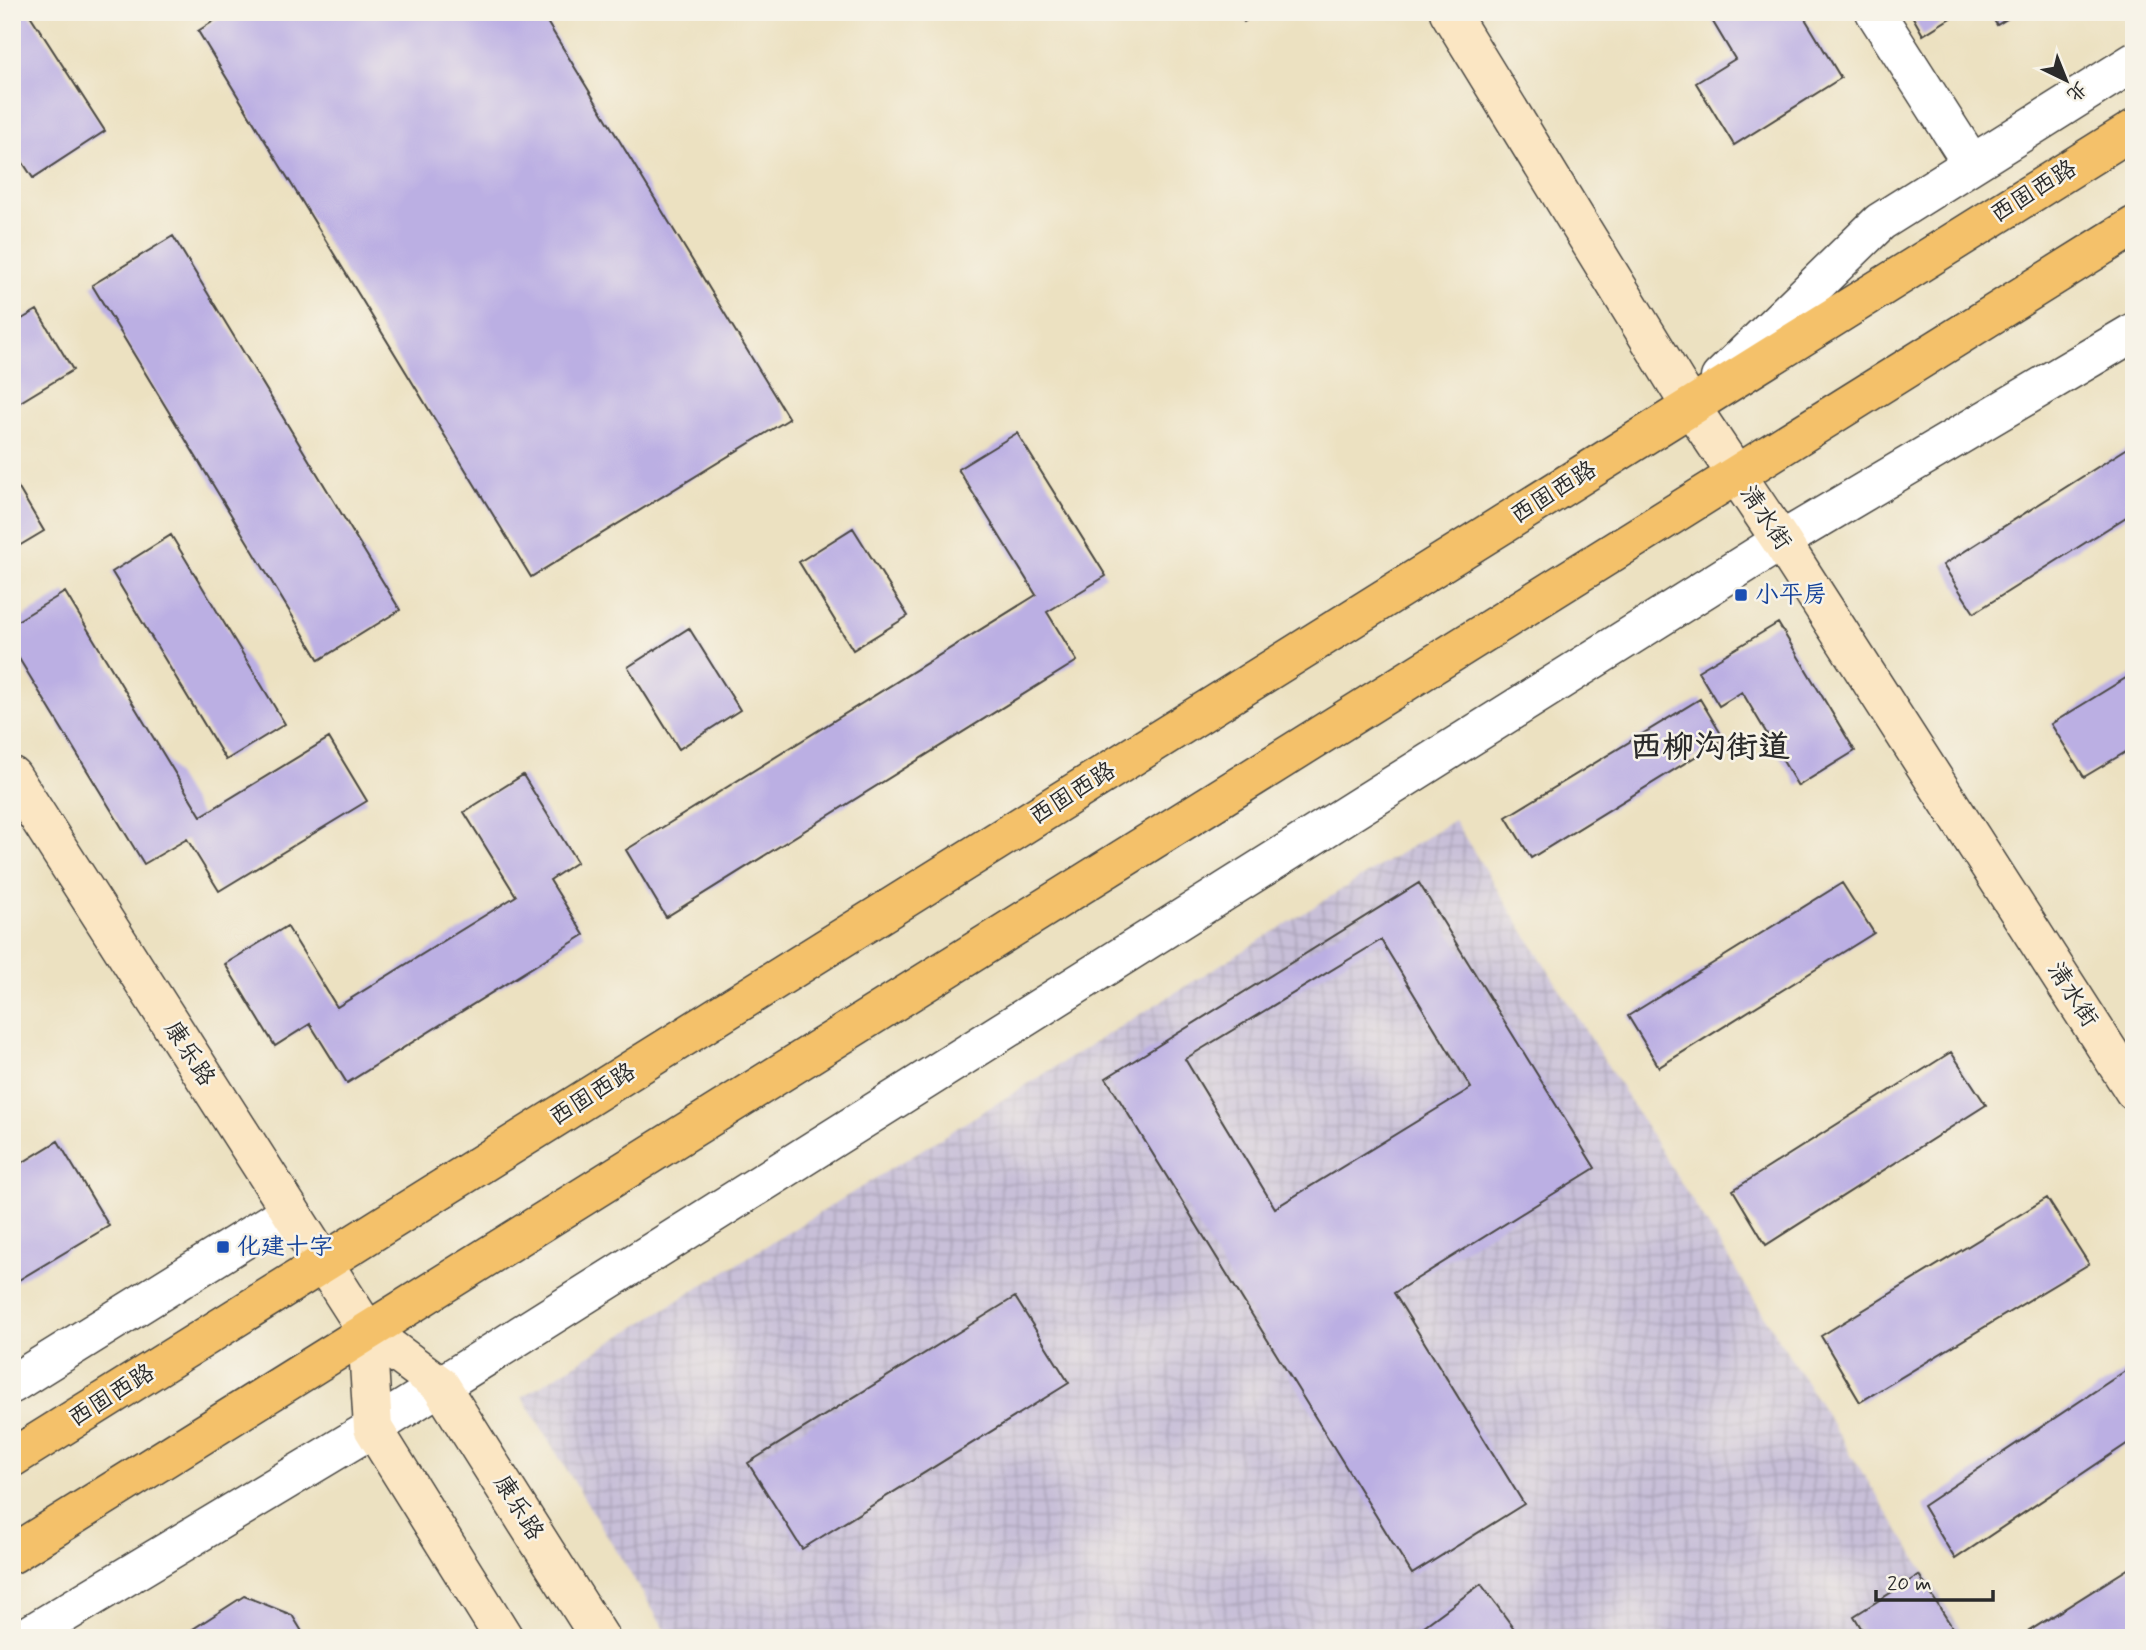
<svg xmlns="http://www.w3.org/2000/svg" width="2146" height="1650" font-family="Mynerve,'LXGW WenKai TC',sans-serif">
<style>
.industrial{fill:url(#industrial-grid)}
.building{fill:#bbafe3;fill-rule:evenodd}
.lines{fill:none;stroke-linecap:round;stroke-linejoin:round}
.street-casing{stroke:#484642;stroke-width:41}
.secondary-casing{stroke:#484642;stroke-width:41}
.primary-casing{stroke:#484642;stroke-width:41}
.street{stroke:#fff;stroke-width:38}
.secondary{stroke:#fbe6c3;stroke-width:38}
.primary{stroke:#f4c16a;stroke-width:38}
.transit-dot{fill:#1a4fb4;stroke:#f7f3e8;stroke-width:2.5}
.labels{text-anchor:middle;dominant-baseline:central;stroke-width:5;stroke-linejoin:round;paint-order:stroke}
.street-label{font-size:24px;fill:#2b2b2b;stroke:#f7f3e8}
.transit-label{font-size:24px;fill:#164399;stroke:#f7f3e8;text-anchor:start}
.district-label{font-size:32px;font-weight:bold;fill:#2b2b2b;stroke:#f7f3e8}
</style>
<defs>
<pattern id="industrial-grid" width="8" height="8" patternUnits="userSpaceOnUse" patternTransform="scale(1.75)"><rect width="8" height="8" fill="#c8bfd8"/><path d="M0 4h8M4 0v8" fill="none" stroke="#aca4ba"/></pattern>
</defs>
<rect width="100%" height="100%" fill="#f7f3e8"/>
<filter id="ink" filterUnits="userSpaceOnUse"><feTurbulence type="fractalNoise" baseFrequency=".0143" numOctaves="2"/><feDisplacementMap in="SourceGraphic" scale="14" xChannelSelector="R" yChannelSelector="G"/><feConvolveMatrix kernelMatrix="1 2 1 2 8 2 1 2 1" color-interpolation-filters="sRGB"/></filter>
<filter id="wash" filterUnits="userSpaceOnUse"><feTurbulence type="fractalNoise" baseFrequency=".00686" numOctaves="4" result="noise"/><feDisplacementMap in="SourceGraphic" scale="28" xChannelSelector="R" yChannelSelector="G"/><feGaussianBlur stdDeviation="1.57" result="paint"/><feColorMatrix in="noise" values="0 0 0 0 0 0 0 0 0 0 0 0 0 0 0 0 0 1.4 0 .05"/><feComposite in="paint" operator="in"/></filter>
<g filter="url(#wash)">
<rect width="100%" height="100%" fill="#ece1c1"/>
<path class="industrial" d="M1454 820 1966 1638H670L522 1397Z"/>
<g id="blocks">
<path class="building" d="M12 12H28L105 131 33 178 12 146Z
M228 12H541L789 419 531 577 198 31Z
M1237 12H1260L1244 22Z
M1707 12H1801L1841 78 1734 145 1696 83 1735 59Z
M1910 12H1960L1923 35Z
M1989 12H2018L1997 25Z
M173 236 400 610 319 660 92 285Z
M37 310 73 370 12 407V325Z
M1017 433 1106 576 1047 612 1077 661 666 917 626 850 1036 595 958 469Z
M2134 444V512L1974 613 1943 565Z
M12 477 44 531 12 550Z
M853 528 908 616 853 650 799 562Z
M171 535 285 724 226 760 112 572Z
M65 592 201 816 329 738 367 801 219 891 187 839 144 864 12 647V624Z
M1778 623 1855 751 1798 786 1742 692 1719 706 1698 671Z
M689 628 740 710 679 749 628 667Z
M2134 673V747L2084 777 2051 724Z
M1700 699 1724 739 1531 858 1506 817Z
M523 775 577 862 550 880 584 935 347 1083 310 1024 275 1046 225 964 287 926 337 1007 516 896 464 812Z
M1419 883 1595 1168 1394 1293 1524 1504 1412 1574 1106 1078ZM1381 940 1471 1088 1275 1208 1185 1059Z
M1842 883 1874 933 1659 1067 1628 1016Z
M1951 1052 1986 1105 1766 1245 1733 1190Z
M58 1141 109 1226 12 1284V1169Z
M2047 1198 2089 1264 1860 1402 1821 1336Z
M1015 1297 1069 1383 802 1549 748 1463Z
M2134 1365V1439L1955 1559 1923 1506Z
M2134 1565V1638H2018Z
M1919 1575 1959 1638H1867L1854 1616Z
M1481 1584 1521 1638H1408Z
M244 1596 292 1615 306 1638H179Z"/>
</g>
</g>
<g filter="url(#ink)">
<use href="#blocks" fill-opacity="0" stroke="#484642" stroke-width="2"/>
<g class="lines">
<g class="street-casing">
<path id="street" d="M1875 12 1972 164
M1720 378 1880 222 2134 62
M12 1384 290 1211
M24 1638 373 1428 1781 541 2134 332"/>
</g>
<g class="secondary-casing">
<path id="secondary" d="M1449 12 1691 407 1781 541 2134 1091
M12 776 367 1331 440 1385 600 1638
M367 1331 373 1428 504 1638"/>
</g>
<g class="primary-casing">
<path id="primary" d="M12 1458 2134 129
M12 1554 2134 226"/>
</g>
<use href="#street" class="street"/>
<use href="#secondary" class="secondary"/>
<use href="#primary" class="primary"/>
</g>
</g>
<g class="transit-dot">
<rect x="1734" y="588" width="14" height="14" rx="3.5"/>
<rect x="216" y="1240" width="14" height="14" rx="3.5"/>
</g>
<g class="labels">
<g class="street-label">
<text transform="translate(2034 192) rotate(-32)">西固西路</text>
<text transform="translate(1554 493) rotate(-32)">西固西路</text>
<text transform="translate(1765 518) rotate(56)">清水街</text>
<text transform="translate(1073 794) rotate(-32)">西固西路</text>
<text transform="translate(2072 995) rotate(57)">清水街</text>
<text transform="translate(189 1054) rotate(57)">康乐路</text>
<text transform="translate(593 1095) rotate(-32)">西固西路</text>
<text transform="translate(112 1396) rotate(-32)">西固西路</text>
<text transform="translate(518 1508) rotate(58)">康乐路</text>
</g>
<g class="transit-label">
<text x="1755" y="595">小平房</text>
<text x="237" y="1247">化建十字</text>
</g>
<g class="district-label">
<text x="1710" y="748">西柳沟街道</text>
</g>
</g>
<rect width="2146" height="1650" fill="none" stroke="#f7f3e8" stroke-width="42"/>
<g transform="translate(2066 80) rotate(137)" stroke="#f7f3e8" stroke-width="5" paint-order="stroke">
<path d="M0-5L12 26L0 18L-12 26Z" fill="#2b2b2b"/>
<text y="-10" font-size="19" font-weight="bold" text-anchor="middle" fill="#2b2b2b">北</text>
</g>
<path d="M1876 1590v10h117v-10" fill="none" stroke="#2b2b2b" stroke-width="3.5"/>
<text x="1887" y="1590" font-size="21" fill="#2b2b2b" stroke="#f7f3e8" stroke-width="5" paint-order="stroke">20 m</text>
</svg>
